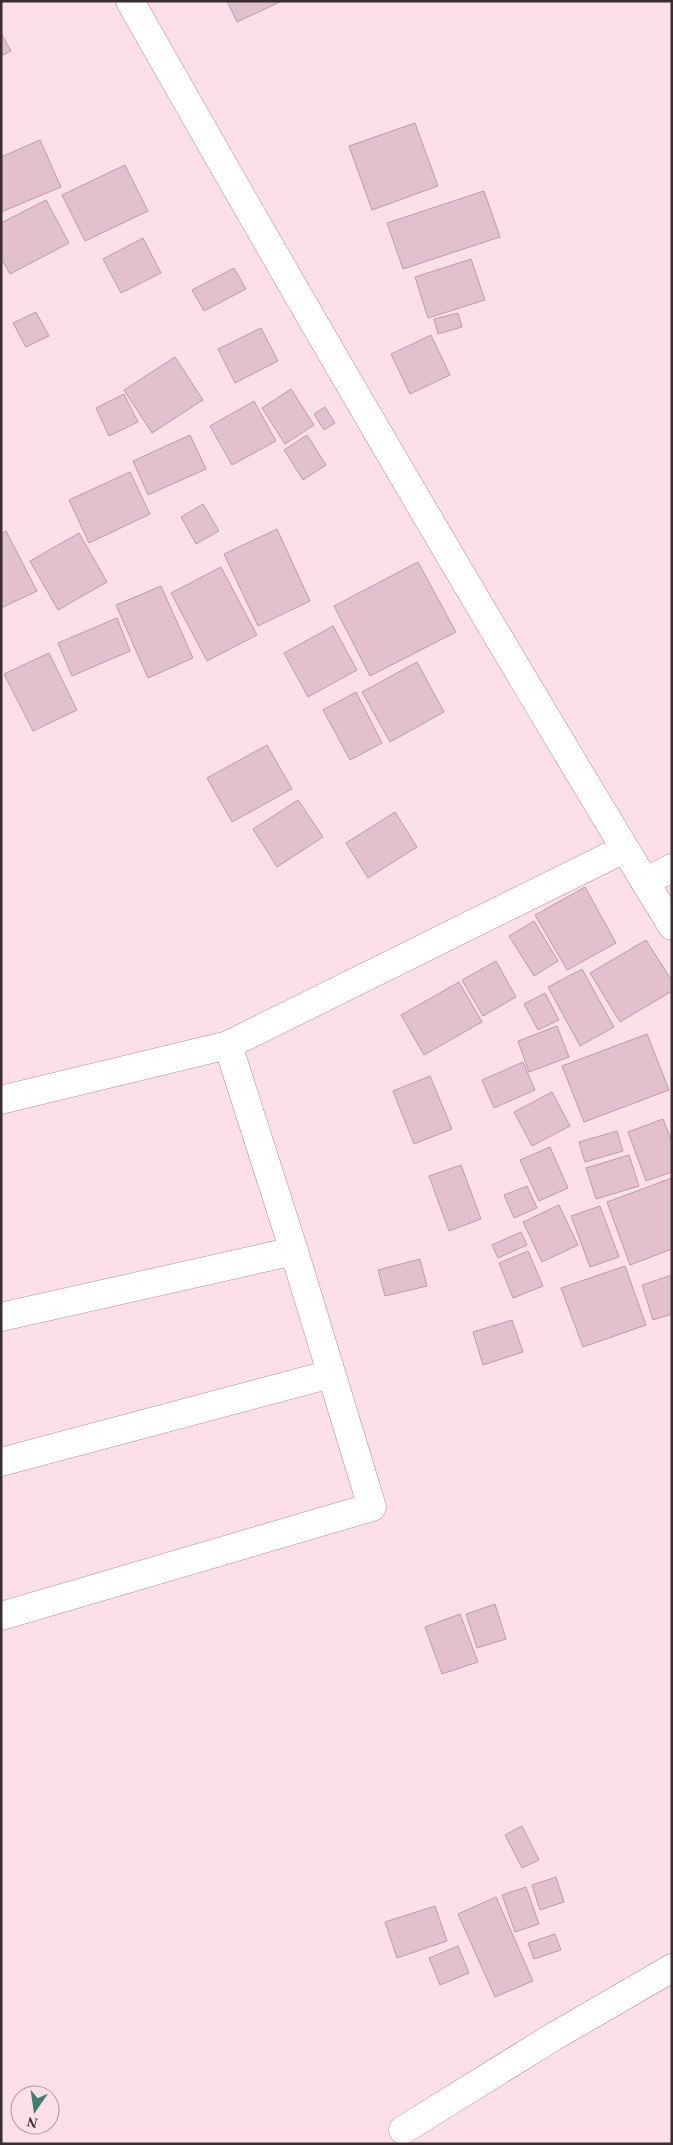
<svg xmlns="http://www.w3.org/2000/svg" width="673" height="2145" font-family="Georgia,serif">
<style>
.building{fill:#e3c0cd;stroke:#bd9ba7}
.lines{fill:none;stroke-linecap:round;stroke-linejoin:round}
.minor-casing{stroke:#ad8c98;stroke-width:29}
.secondary-casing{stroke:#ad8c98;stroke-width:29}
.minor{stroke:#fff;stroke-width:28}
.secondary{stroke:#fff;stroke-width:28}
</style>
<rect width="100%" height="100%" fill="#fcdfe9"/>
<path class="building" d="M227 1H282L237 22Z
M1 33 11 51 1 56Z
M415 123 438 186 372 210 349 146Z
M40 140 61 187 1 212V157Z
M125 165 148 211 85 241 62 195Z
M484 191 500 237 403 269 387 223Z
M46 200 69 243 10 274 1 258V223Z
M143 238 161 273 121 293 103 259Z
M471 259 485 300 428 318 415 277Z
M234 268 246 289 204 311 192 290Z
M36 312 49 336 26 347 13 323Z
M458 313 462 327 438 334 434 319Z
M261 328 278 361 235 383 218 349Z
M431 335 450 375 410 394 391 354Z
M175 357 203 400 152 433 124 390Z
M291 389 314 425 285 444 262 408Z
M124 394 138 422 109 436 96 408Z
M254 401 276 441 232 465 210 426Z
M325 407 335 423 324 430 314 414Z
M190 435 206 469 148 495 133 461Z
M307 435 326 465 303 480 284 450Z
M130 472 150 514 89 543 69 500Z
M203 504 219 531 196 544 181 517Z
M277 529 310 601 258 626 224 554Z
M6 531 37 591 1 608V534Z
M79 533 107 582 58 610 30 561Z
M418 562 456 632 370 676 334 606Z
M221 567 257 635 207 661 171 593Z
M161 586 193 658 148 678 116 605Z
M117 618 130 651 72 676 58 643Z
M333 626 357 670 308 697 284 653Z
M49 653 77 710 33 731 4 674Z
M417 662 444 712 390 742 362 692Z
M356 692 382 743 350 760 323 710Z
M267 745 292 789 232 822 207 778Z
M298 800 323 837 277 867 253 829Z
M395 812 417 847 368 878 346 843Z
M585 887 616 943 567 970 535 915Z
M534 921 558 961 534 976 509 936Z
M646 940 672 981V991L620 1022 590 973Z
M496 961 516 997 483 1016 462 980Z
M582 969 614 1027 580 1046 548 987Z
M459 982 482 1022 424 1055 401 1015Z
M545 993 559 1020 538 1030 524 1004Z
M557 1026 569 1057 529 1072 518 1041Z
M647 1034 669 1090 584 1122 562 1066Z
M523 1062 535 1090 494 1108 482 1080Z
M430 1076 452 1129 414 1144 393 1091Z
M552 1092 570 1126 532 1146 514 1112Z
M663 1119 672 1142V1172L646 1181 628 1132Z
M617 1131 623 1151 585 1162 579 1142Z
M550 1147 568 1188 539 1201 520 1160Z
M629 1155 639 1186 596 1199 586 1168Z
M461 1165 481 1219 449 1231 429 1176Z
M672 1178V1249L630 1265 607 1202Z
M527 1186 537 1208 514 1218 504 1195Z
M559 1205 578 1245 542 1262 523 1222Z
M600 1206 619 1257 590 1267 571 1216Z
M521 1232 527 1245 498 1258 492 1245Z
M528 1251 543 1286 513 1298 499 1263Z
M420 1259 427 1286 385 1296 378 1270Z
M625 1266 646 1325 583 1347 561 1288Z
M672 1275V1314L653 1320 642 1285Z
M512 1320 523 1352 483 1365 473 1332Z
M495 1604 506 1639 477 1648 466 1614Z
M460 1614 478 1662 442 1674 425 1627Z
M522 1826 539 1860 522 1868 505 1835Z
M556 1877 564 1902 540 1910 532 1885Z
M526 1887 539 1924 515 1932 502 1895Z
M496 1897 533 1981 495 1997 458 1914Z
M435 1906 447 1941 397 1958 385 1922Z
M555 1934 561 1950 534 1959 528 1943Z
M458 1946 469 1973 440 1985 429 1958Z"/>
<g class="lines">
<g class="minor-casing">
<path id="minor" d="M645 882 672 868
M1 1100 228 1045
M1 1317 294 1251
M1 1462 331 1374
M1 1616 372 1507 294 1251 228 1045 624 849
M403 2130 553 2037 672 1968"/>
</g>
<g class="secondary-casing">
<path id="secondary" d="M130 1C306 312 486 621 672 926"/>
</g>
<use href="#minor" class="minor"/>
<use href="#secondary" class="secondary"/>
</g>
<rect width="673" height="2145" fill="none" stroke="#3a2c31" stroke-width="5"/>
<g transform="translate(35 2110) rotate(193)"><circle r="24" fill="#fcdfe9" stroke="#ae979f"/>
<path d="M0-4L9 19L0 12L-9 19Z" fill="#3e7f6e"/>
<text y="-8" font-size="14" font-weight="bold" text-anchor="middle" fill="#3a2c31">N</text>
</g>
</svg>
